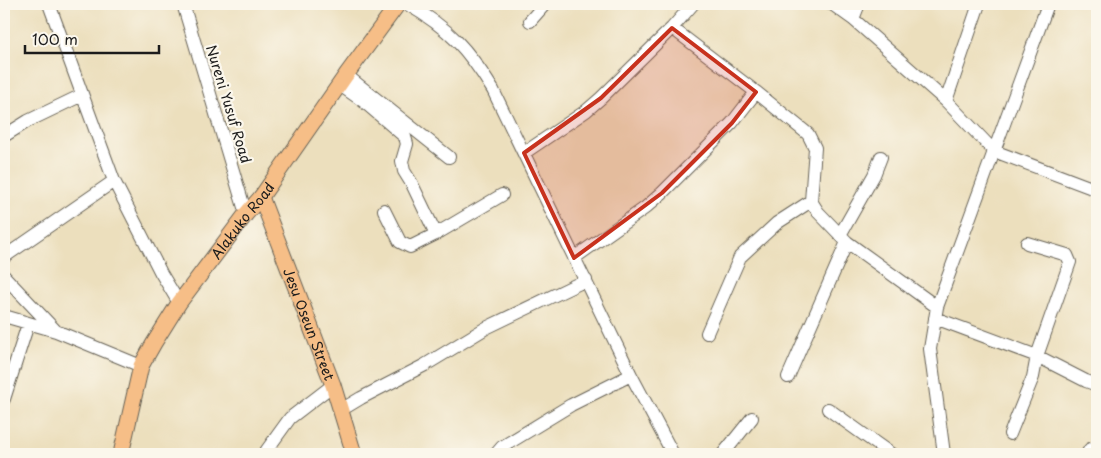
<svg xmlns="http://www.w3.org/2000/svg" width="1101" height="458" font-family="'Playpen Sans',sans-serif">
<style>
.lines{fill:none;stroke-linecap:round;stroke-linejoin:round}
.minor-casing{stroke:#656054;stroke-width:14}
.major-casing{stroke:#656054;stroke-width:17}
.minor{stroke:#fff;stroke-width:12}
.major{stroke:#f6be87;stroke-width:15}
.marked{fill:#c8321e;fill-opacity:0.2;stroke:#c8321e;stroke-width:4;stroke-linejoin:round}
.labels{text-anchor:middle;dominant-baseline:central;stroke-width:4.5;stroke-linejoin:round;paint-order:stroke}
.street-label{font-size:14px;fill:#1c1c1c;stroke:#fbf7ec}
</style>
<rect width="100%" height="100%" fill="#fbf7ec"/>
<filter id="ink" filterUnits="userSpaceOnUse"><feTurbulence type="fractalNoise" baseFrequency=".02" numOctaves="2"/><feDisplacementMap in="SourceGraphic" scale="10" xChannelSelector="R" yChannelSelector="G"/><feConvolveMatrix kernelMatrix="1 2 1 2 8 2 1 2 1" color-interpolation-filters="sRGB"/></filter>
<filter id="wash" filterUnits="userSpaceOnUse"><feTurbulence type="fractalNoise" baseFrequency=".0096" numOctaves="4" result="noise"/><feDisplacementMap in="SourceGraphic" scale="20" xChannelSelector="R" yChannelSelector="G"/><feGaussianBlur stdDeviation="1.12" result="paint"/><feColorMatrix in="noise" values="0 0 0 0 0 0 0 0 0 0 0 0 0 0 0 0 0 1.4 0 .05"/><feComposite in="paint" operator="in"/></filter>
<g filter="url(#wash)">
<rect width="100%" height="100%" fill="#ecdfbd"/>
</g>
<g filter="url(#ink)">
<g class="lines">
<g class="minor-casing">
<path id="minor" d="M49 4 114 181 161 273 179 303
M183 4 246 214
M407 4C449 28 468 49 493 90L631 375 673 454
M832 4 853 19 946 101 994 151 1097 190
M853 19 859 4
M530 21 545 4
M672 28 756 92 808 134 815 148 811 201 818 212 847 242 937 307
M346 75 449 157
M340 85 363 101 405 137 407 144 402 161 404 171 412 184 436 234
M946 101 979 4
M4 136 28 121 82 95
M524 153 586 111 601 98 672 28 693 4
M384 210 400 242 410 247 436 234 502 195
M840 235 874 175 881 157
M4 257 114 181
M574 258 645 208 662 193 732 123 756 92
M4 276 56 331
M4 316 56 331 141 366
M935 318 1037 356 1086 381 1097 385
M707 333 740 257 777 223 811 201
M788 377 847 242
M4 399 28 324
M828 409 891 454
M341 410 361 398 425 365 486 328 586 280
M1010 434 1033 377 1037 356 1070 262 1067 255 1027 243
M264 454 290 418 333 385
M496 454 502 447 571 405 631 375
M723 454 752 418
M944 454 930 349 937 307 1048 4
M1087 454 1090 449"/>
</g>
<g class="major-casing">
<g id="major">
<path id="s1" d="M261 197 333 385 354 454"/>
<path id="s2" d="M121 454 141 366 154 343 179 303 246 214 261 197 346 75 398 4"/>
</g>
</g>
<use href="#minor" class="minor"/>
<use href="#major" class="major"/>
</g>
</g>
<path class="marked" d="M672 28 756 92 732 123 662 193 574 258 524 153 601 98Z"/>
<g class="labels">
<g class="street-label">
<text transform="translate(229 104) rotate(73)">Nureni Yusuf Road</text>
<text stroke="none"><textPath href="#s2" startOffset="268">Alakuko Road</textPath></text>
<text stroke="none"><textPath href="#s1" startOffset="136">Jesu Oseun Street</textPath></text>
</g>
</g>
<rect width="1101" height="458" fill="none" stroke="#fbf7ec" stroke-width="20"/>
<path d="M25 45v8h134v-8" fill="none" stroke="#1c1c1c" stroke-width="2.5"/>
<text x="32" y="45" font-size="15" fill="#1c1c1c" stroke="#fbf7ec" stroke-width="4" paint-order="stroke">100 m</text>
</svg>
